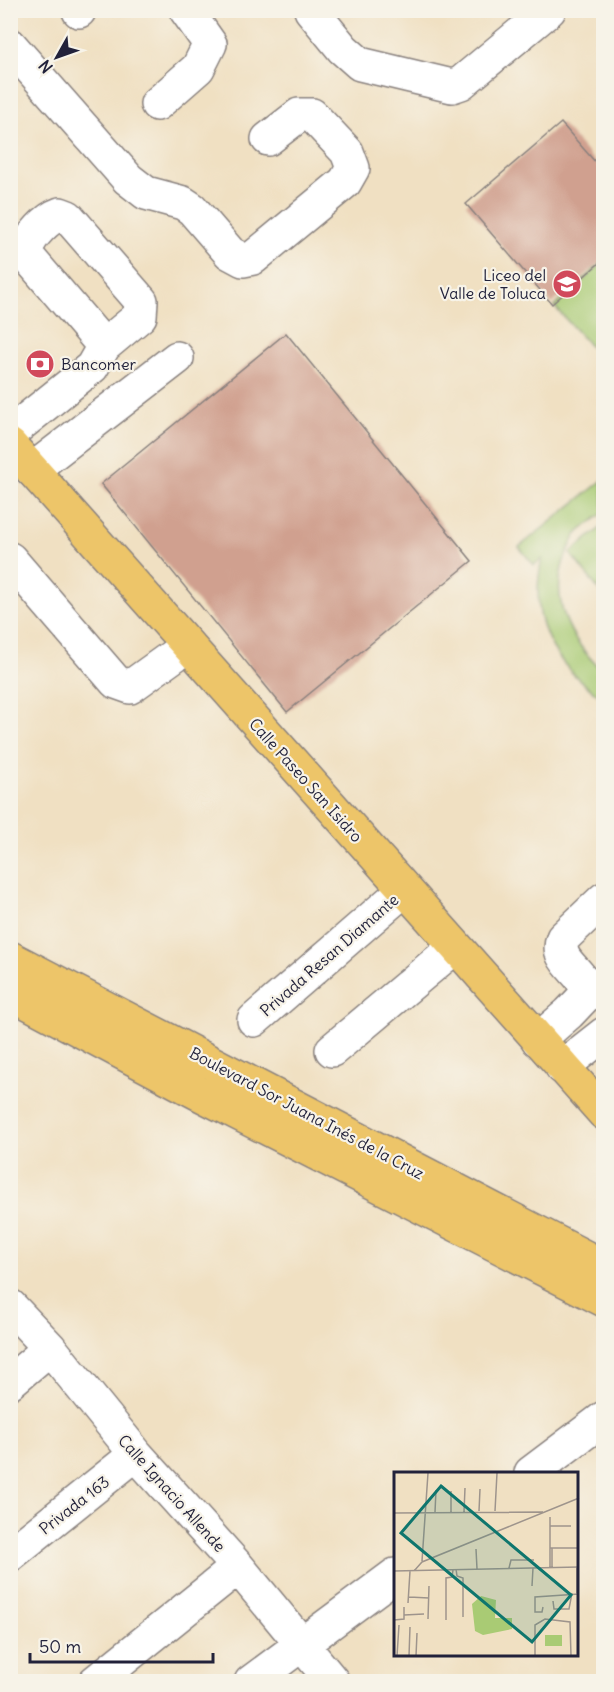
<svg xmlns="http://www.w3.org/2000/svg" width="614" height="1692" font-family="Delius,sans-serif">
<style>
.green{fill:#a9cb74;stroke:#667658;stroke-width:1.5}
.building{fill:#d0a08f}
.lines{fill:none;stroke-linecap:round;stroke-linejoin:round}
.minor-casing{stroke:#89817e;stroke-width:36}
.major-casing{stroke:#89817e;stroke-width:36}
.minor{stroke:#fff;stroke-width:33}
.major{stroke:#edc569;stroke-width:33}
.labels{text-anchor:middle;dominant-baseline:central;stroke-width:4.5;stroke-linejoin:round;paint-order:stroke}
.poi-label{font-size:16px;fill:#22223b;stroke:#f7f3e8;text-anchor:end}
.street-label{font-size:16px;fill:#22223b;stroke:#f7f3e8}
.inset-road{fill:none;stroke:#9e948c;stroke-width:1.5}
.view{fill:#0f766e;fill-opacity:0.15;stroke:#0f766e;stroke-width:3}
.inset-edge{fill:none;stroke:#22223b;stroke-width:3}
</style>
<rect width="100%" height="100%" fill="#f7f3e8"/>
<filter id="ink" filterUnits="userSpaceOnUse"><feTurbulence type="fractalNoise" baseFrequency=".0167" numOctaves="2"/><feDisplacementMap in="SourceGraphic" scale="12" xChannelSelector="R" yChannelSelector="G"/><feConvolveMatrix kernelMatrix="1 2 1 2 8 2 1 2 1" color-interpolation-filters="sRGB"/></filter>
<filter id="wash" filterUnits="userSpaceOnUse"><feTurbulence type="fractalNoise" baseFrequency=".008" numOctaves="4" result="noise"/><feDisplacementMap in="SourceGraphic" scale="24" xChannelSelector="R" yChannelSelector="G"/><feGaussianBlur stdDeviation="1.35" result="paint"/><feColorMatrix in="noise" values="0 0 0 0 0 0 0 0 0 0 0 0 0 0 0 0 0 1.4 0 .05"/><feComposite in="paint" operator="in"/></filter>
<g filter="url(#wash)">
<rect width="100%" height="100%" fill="#f0e0c2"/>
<path class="green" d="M603 262V338L592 348 554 306Z
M603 480V513C595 520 585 526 578 533 573 538 570 547 567 553 547 598 570 641 603 671V698C552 664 528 620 542 559L534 565 519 547Z
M603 526V595L570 553Z"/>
<g id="blocks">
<path class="building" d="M561 123 604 172V259L552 304 466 204Z
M286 333 472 561 287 712 101 484Z"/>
</g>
</g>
<g filter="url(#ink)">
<use href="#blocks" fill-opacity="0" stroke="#89817e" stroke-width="1.5"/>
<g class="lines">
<g class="minor-casing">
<path id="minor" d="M79 10V11
M311 10 343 49 360 64 452 86 461 83 549 10
M10 45 128 179 146 193 183 203 192 209 230 253 243 260 253 258 345 182 353 168 347 152 312 115H299L268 139
M157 104 198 68 210 44 186 10
M60 214 68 217 141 301 140 316 104 346 28 257 26 249C31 236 46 219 60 214Z
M10 433 92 367 104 346
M32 470 177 358
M10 559 116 682 130 687 187 646
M254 1020 404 890
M538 1040 569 1013 588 993C585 971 553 962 563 938L604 899
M332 1050 455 947
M562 1067 604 1034
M10 1306 50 1348 136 1454 238 1567 333 1682
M10 1382 50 1348
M531 1473 604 1418
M10 1555 136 1454
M95 1682 238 1567
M251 1682 395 1575"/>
</g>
<g class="major-casing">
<path id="major" d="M10 445 604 1113
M10 958 604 1267
M10 993 198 1093 604 1300"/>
</g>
<use href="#minor" class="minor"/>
<use href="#major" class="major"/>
</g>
</g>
<defs>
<g id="school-disc" transform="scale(1.5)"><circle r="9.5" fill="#d1495b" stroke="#f7f3e8"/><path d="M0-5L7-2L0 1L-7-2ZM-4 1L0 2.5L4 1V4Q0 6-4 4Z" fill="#fff"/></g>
<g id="bank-disc" transform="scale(1.5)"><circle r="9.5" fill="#d1495b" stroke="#f7f3e8"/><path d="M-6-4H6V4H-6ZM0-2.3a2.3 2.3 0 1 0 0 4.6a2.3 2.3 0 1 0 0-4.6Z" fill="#fff"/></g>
</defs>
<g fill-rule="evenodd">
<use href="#school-disc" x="567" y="284"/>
<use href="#bank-disc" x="40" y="364"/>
</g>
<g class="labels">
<g class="poi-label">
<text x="546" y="275">Liceo del<tspan x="546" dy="18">Valle de Toluca</tspan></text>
<text x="61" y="364" text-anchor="start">Bancomer</text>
</g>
<g class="street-label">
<text transform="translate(306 780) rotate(48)">Calle Paseo San Isidro</text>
<text transform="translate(329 955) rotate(-41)">Privada Resan Diamante</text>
<text transform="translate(307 1113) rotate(28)">Boulevard Sor Juana Inés de la Cruz</text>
<text transform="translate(172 1493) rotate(48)">Calle Ignacio Allende</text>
<text transform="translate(74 1505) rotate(-38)">Privada 163</text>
</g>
</g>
<g transform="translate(394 1472)">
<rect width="184" height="184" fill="#f0e0c2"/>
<path d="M87 124 102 128 101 146H118V157L89 163 81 159 78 132ZM151 163H168V174H151Z" fill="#a9cb74"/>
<path class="inset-road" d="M85 39 86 17M101 39 103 1M41 40 42 18M57 40V19M70 40 71 16M0 41 149 40M156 54H177M156 76H185M82 77 83 97M28 89 34 1M156 95V45M158 95V76M115 96 117 88H140M62 97 63 104 69 106V145M0 99 185 95M20 99 28 90 185 26M138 114 139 96M183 121V95M15 125 35 126M159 129 160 137H175L178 121M14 131 16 99M149 135 148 140H141V125L185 122M10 143 30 142M34 147 35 114M0 148 10 147V135M52 148V106L58 105 59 98M3 184 5 153M15 184 16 155M22 184 23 161M26 184H46M141 184V153L151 147 176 150 177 184"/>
<path class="view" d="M47 14 177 123 138 170 7 61Z"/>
<rect width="184" height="184" class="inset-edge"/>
</g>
<rect width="614" height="1692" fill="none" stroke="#f7f3e8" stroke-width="36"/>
<g transform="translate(57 57) rotate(230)" stroke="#f7f3e8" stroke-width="4.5" paint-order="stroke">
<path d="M0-4.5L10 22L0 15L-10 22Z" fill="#22223b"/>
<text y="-9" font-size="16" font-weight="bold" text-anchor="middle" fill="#22223b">N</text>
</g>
<path d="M30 1653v9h183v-9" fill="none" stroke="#22223b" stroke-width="3"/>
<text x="39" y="1653" font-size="18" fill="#22223b" stroke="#f7f3e8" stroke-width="4.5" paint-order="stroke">50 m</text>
</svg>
